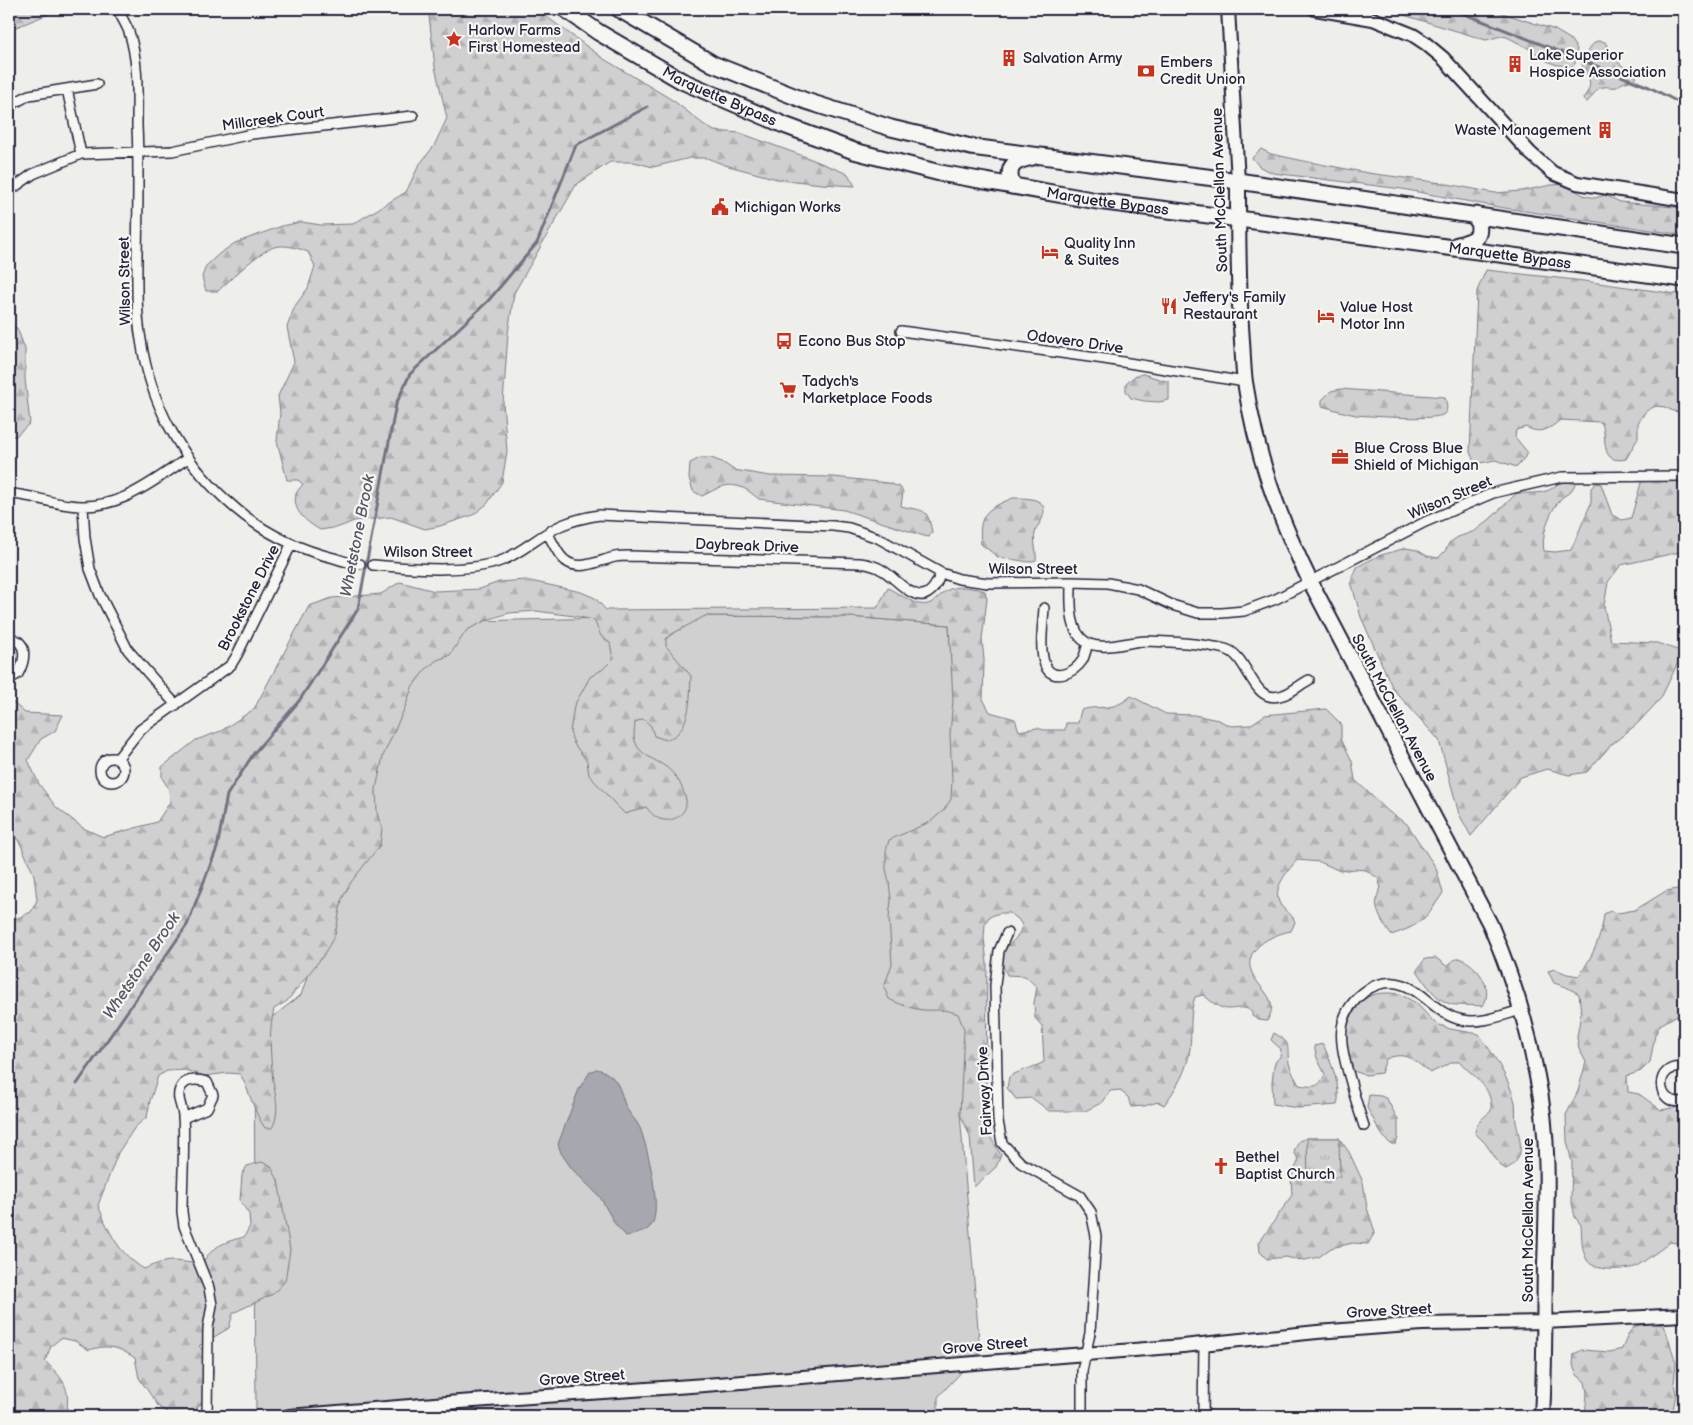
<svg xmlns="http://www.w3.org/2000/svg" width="1693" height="1425" font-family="'Balsamiq Sans',sans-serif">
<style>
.grass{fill:#d0d0d1;stroke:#797986}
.forest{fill:url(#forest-firs);stroke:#797986}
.park{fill:url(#park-tufts);stroke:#797986}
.water{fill:#a7a7af;stroke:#727281}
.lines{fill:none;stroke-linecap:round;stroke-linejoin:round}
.stream{stroke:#727281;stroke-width:3}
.street-casing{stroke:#22223b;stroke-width:12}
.secondary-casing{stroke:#22223b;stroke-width:16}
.primary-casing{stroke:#22223b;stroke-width:18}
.highway-casing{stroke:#22223b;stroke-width:19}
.street{stroke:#f6f6f2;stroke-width:9}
.secondary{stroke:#f6f6f2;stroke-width:12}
.primary{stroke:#f6f6f2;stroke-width:14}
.highway{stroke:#f6f6f2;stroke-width:15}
.labels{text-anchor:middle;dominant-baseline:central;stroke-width:4.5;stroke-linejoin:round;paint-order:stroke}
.poi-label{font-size:15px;fill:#22223b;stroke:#f6f6f2;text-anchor:start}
.street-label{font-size:15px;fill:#22223b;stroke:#f6f6f2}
.water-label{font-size:16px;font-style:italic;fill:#575769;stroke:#f6f6f2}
</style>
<defs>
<pattern id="forest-firs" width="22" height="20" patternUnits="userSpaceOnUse" patternTransform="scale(1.25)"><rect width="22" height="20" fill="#d0d0d1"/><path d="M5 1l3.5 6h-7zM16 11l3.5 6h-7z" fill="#b2b2b4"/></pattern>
<pattern id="park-tufts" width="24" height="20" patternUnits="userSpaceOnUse" patternTransform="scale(1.25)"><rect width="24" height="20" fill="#d0d0d1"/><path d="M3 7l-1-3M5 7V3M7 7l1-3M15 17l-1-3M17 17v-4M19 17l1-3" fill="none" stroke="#b2b2b4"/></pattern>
</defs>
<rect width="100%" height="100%" fill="#eeeeeb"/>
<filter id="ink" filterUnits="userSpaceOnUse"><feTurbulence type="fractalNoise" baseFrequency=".02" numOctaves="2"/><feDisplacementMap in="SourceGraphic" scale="10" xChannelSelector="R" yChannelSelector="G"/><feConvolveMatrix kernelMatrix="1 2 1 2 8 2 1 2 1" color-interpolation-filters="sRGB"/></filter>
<g filter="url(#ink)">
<path class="grass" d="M705 616 850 617 949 625 972 981 960 1114 980 1352 938 1397V1416H256L254 1031 301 995 423 622Z"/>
<path class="forest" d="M9 9H61L9 30Z
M424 9H536L604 59 674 101 703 124 714 131 740 133 806 157 848 174 855 186 822 184 777 179 725 165 707 158H690L653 167 634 162H610L576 185 514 293 508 334 503 403 507 451 502 482 487 504 473 515 440 526 425 529 391 517 354 521 339 527 320 530C307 522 292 512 296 494 297 491 301 487 303 484L298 480H287L277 441 280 413 278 396 294 362 287 327 295 306 308 288 315 266 308 252C298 248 285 244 274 247 258 252 231 279 218 291H206L202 277 206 266 219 254 235 243 282 226 301 222 321 225 353 224 406 192 419 165 434 146 447 118 435 67 429 16Z
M1384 9H1490L1555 30 1570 39 1577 49 1575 64 1570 67 1557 65 1547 61 1530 49 1507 37 1501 36 1486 40Z
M1597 41 1605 42 1615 60 1637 77C1631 83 1623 80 1617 87 1611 88 1608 86 1603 87 1596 87 1592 98 1587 102L1584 101 1583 98C1594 85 1590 79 1582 65 1585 56 1589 46 1597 41Z
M1261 149 1271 154 1304 161 1368 173 1442 183 1495 193 1522 191 1551 185 1565 184 1583 195 1595 198 1605 195 1620 202 1684 208V235L1498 207 1402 189 1273 173 1260 167 1252 158Z
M1486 270 1584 281 1684 295V413L1673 411 1665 407 1656 406 1646 411 1638 423V438L1626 459C1597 465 1609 435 1601 422L1560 420C1550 429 1540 435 1526 427L1516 430 1515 437 1528 453 1517 467 1495 460 1475 464 1470 452 1477 291Z
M9 325 17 328 25 349V379L30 423 16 436H9Z
M1143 374 1169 382V400L1159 402 1144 401 1131 398 1126 391V383L1135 376Z
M1341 389 1445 397C1446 402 1449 410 1444 414 1437 421 1369 416 1356 415 1345 413 1333 409 1322 406V400L1331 391Z
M700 458H711L722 462 734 470 770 476 834 477 888 483 900 487 903 492 901 506C924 512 927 506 932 532L929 537 924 536 844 510 759 499C754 496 749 490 743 488 726 481 717 489 702 496L693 491 689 478 690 463Z
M1643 476 1684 478V551L1621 565 1608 582 1604 606 1611 641 1657 643 1683 652 1661 698 1638 723 1611 745 1587 772 1569 775 1547 769 1521 777 1471 836 1459 814 1439 740 1393 689 1361 617 1351 582 1357 567 1378 556 1406 548 1417 550 1427 556 1438 558 1446 550 1449 543 1458 537 1475 531 1490 519 1517 493C1526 493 1537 494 1546 491 1560 487 1555 477 1575 484 1570 496 1565 493 1559 501 1549 513 1541 536 1544 551L1555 552 1571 550 1591 503V488L1596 483 1601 484 1612 515 1622 520 1631 518Z
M1013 498C1025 498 1049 497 1043 516 1042 522 1036 526 1035 533 1033 543 1037 551 1036 560L1029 562 998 557 981 544C978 514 986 509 1013 498Z
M526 580 581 592 595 598 606 610 877 608 888 588C896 592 911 602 919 604 932 607 937 597 946 591 957 584 973 588 985 591L987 599 982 639 984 660 983 699 990 712 1015 719 1019 731 1037 728 1044 730H1065L1066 723H1078L1081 710C1102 704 1111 713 1131 696L1166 714 1194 715 1218 720 1231 726 1250 725 1265 715 1326 709 1341 724V739L1352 761 1355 780 1389 812 1407 824 1436 868 1443 893C1426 918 1422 925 1391 935 1381 920 1370 905 1381 888L1378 878 1366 870 1354 869 1340 871 1320 862 1297 860C1287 872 1268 892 1283 908 1289 914 1292 914 1295 922L1291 931C1273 934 1241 949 1252 973 1256 983 1268 992 1271 1003 1273 1010 1270 1015 1267 1021L1259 1020 1252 1016V1011C1241 1005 1239 1009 1228 1009 1219 1009 1210 1000 1203 995L1195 997C1189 1013 1192 1031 1190 1048 1188 1069 1176 1089 1164 1105L1158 1102 1144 1106 1131 1107 1128 1097 1119 1090 1110 1091 1103 1102 1085 1111H1049L1032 1098 1016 1099 1007 1088 1009 1077C1022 1069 1031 1069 1044 1062L1042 1026 1035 1018 1034 1003 1037 987 1025 976 1007 975C991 944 1018 948 1022 925L1018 919 1010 913H999L989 917 985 924 984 938 987 963 986 1091 982 1123 1001 1155 996 1167 974 1187 970 1136 960 1114 964 1029 958 1014C944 1008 937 1011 923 1010 912 1009 899 1004 889 999L884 987 892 964 889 918 891 900 889 882 886 869V851L889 840 930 822 944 810 951 799 952 779 950 734 953 700 949 625 850 617 705 616 672 634 666 639V646L691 676C690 695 691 720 677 734 674 737 669 738 666 740L654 736 651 726 643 719 635 722C635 727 633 735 635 741 639 755 655 759 666 767 677 775 683 787 686 800 688 811 676 822 664 820 656 819 650 812 646 807L625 814 615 804 589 775 587 761 574 744 570 732 574 706 590 677 603 669 613 659 610 643 601 636 594 620 574 616 536 611 509 613 487 620 467 630 449 656 437 660 425 670 412 687 406 705 383 756 376 789 377 813 382 828 380 845 351 882 342 899 335 935 323 956 287 1001 274 1009C269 1030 270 1050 272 1071 273 1090 282 1110 272 1128H265C253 1111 250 1091 240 1074L228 1073 204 1076 185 1070 167 1071 158 1076 150 1101 147 1117 135 1127 118 1153 98 1205C109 1232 118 1253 144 1269 153 1265 163 1261 173 1261 183 1261 191 1264 202 1263 213 1246 224 1242 244 1237L250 1226 249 1214 240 1201 242 1175 247 1166 261 1162 270 1165 278 1180 290 1250 285 1281 273 1294 233 1313 229 1328 199 1346C203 1351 208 1356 211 1362 219 1379 202 1404 191 1416L168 1413 159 1407 139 1378 135 1358C118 1347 109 1344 89 1350L75 1341 61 1338 51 1346 45 1361C64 1380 71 1387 66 1415L9 1416V918H18L31 912 37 900 34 875 21 845 9 827V699L25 713 63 715 55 731 41 739 28 760 39 784 56 807 83 828 103 837 157 822 170 802 169 789 162 778V767L196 740 221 731 254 709 309 606 332 598 381 594 400 582 435 591 480 589 499 582Z
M1684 888V1011L1660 1025 1655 1035 1650 1062 1641 1071 1627 1076 1628 1092 1639 1094 1661 1110 1684 1106V1244L1670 1242C1666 1246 1639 1265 1635 1267 1622 1270 1594 1272 1587 1260 1581 1249 1582 1237 1581 1225L1575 1217 1571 1198 1572 1163 1567 1141 1566 1115 1578 1091 1586 1062 1579 1049 1577 1037 1581 1013 1579 994 1566 987 1554 983 1548 971 1555 969 1567 974 1579 976C1592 957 1602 937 1604 914L1610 911 1618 913 1635 910 1666 891Z
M1436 958 1448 967 1453 960 1460 958C1478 966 1494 987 1483 1006 1475 1005 1456 1006 1450 1004 1436 1000 1424 982 1417 970L1425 959Z
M1391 993 1400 994 1416 1003 1435 1023 1450 1029 1479 1034C1493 1054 1509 1078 1515 1102 1516 1109 1515 1115 1516 1122 1520 1140 1527 1159 1506 1169L1501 1166 1485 1143 1475 1133C1476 1122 1483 1118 1491 1111 1493 1086 1474 1078 1460 1062H1453L1430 1073C1415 1061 1406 1050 1386 1059L1381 1073 1366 1075 1353 1071C1350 1061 1346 1048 1346 1037 1346 1024 1356 1003 1368 997 1375 993 1383 993 1391 993Z
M1274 1033C1293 1044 1286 1045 1289 1063 1291 1071 1295 1078 1299 1085 1313 1087 1319 1089 1325 1074L1317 1058 1314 1046 1323 1044C1330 1060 1342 1088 1337 1105L1298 1108 1273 1104 1272 1082 1274 1066 1276 1061 1280 1057 1281 1049 1271 1040Z
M1369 1095 1381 1096 1387 1099 1398 1120V1138L1396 1144H1391C1379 1135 1375 1120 1367 1108Z
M1307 1138H1339L1349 1152 1363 1182 1367 1208 1375 1232 1368 1244 1353 1243 1331 1248 1319 1257 1305 1260 1294 1259 1286 1257 1267 1259 1260 1252 1259 1243 1292 1195 1291 1177 1299 1160 1294 1152 1299 1141Z
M1651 1323 1664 1325 1676 1363 1674 1383 1676 1394 1672 1416H1585L1587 1393 1585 1382 1576 1374 1573 1365 1574 1354 1582 1350 1610 1352 1622 1349C1630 1330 1630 1325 1651 1323Z"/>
<path class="park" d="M1307 1138H1339L1340 1177 1308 1178Z"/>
<path class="water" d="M596 1069C603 1070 607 1073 613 1078 621 1086 622 1099 627 1109 631 1116 637 1121 640 1128 647 1146 663 1210 651 1226 646 1232 634 1235 626 1236L615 1224 600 1197 572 1169 561 1153 558 1144 579 1089 590 1072Z"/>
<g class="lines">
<path class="stream" d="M1452 9 1649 87 1684 105
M77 1084 187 925 217 848 227 795 254 753 299 701 358 609 396 404 410 374 488 301 537 243 576 145 647 107"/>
<g class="street-casing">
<path id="street" d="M117 9C121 16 126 24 129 32 139 62 137 95 137 126 139 168 138 211 137 254 137 283 136 312 141 340 150 402 180 458 226 500 257 529 293 548 334 558 343 561 351 564 360 564
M67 89 81 154
M9 106 29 95 97 84
M9 191 33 174 81 154 172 151 252 134 413 116
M901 331 1104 359 1245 382
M9 494C29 494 49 503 69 505 117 512 150 483 188 458
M83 507 85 538 90 569 100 595 128 650 176 705
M548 534C552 541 555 548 560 555 574 575 597 561 615 557 620 556 626 556 631 556L860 563C867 564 876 566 882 570 894 576 914 603 928 593 935 589 938 580 941 573
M373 565C411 568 468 574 503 560 524 551 541 534 562 525 574 520 587 517 599 515L833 526 849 528 878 538 941 573 959 579 988 583 1071 582 1108 583 1138 589 1172 605 1198 613H1222L1244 611 1276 599 1425 522 1493 493 1562 477 1684 476
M1071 582C1071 600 1068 631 1086 642 1103 652 1128 641 1146 641 1173 642 1199 643 1225 649 1250 655 1251 707 1283 695 1292 692 1301 684 1309 680
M1044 608C1043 624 1039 651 1045 665 1052 683 1074 673 1082 661 1085 656 1086 649 1088 643
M9 638C29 641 25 661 18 674L9 679
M1683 714 1684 712
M100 770a12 12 0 1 1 24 0a12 12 0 1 1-24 0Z
M117 759 140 730 231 665 237 655 291 545
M1007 933 999 951 995 985 998 1121 1002 1143 1021 1163 1080 1196 1091 1212 1096 1236 1090 1333 1082 1371V1416
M1684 1068C1653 1062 1655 1108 1684 1101
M183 1118 207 1108 213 1095 207 1082C197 1079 185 1078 180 1089 176 1098 182 1106 183 1115 185 1146 182 1181 182 1212L184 1226 209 1288 212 1305 208 1328 207 1416
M1364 1126C1359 1111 1354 1095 1350 1079 1340 1046 1333 1016 1364 992 1376 983 1390 980 1404 985 1426 993 1437 1015 1462 1020 1481 1024 1503 1015 1521 1010
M1203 1416 1204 1344"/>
</g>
<g class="secondary-casing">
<path id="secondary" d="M1228 9 1238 181
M1315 9 1373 19 1413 35 1425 43 1443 58 1530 153 1553 173 1577 183 1684 200
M289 1416 459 1402 705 1385 1183 1346 1317 1332 1422 1324 1544 1322 1684 1315"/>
</g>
<g class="primary-casing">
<path id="primary" d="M1238 181C1238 234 1238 288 1242 341 1243 354 1243 369 1245 382 1256 454 1278 516 1310 581L1490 924C1511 973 1527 1023 1537 1076 1550 1138 1547 1201 1545 1265 1544 1315 1545 1366 1542 1416"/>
</g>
<g class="highway-casing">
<g id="highway">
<path id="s1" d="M565 9 598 32 682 81 784 125 854 151 940 173 1097 201 1224 217 1684 279"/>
<path d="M619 9 713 64 806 101 891 128 971 147 1238 181 1684 246"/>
<path d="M1012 186C1006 165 1014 161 1033 157"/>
<path d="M1455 246C1475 240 1484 239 1476 215"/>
</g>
</g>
<use href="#street" class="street"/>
<use href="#secondary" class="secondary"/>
<use href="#primary" class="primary"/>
<use href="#highway" class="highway"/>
</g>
</g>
<defs>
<g id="sight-bare" transform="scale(1.35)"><path d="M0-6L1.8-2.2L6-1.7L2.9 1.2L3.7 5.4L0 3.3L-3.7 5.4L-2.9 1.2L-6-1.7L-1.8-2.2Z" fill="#c8321e" stroke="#f6f6f2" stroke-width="2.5" paint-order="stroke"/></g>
<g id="building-bare" transform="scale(1.35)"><path d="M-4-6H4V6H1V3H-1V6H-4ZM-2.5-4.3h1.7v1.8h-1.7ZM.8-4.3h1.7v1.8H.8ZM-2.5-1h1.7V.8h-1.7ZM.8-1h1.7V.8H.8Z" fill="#c8321e" stroke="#f6f6f2" stroke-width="2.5" paint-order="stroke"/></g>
<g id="bank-bare" transform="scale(1.35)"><path d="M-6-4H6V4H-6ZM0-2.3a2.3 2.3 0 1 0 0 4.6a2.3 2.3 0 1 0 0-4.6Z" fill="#c8321e" stroke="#f6f6f2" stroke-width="2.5" paint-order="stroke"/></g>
<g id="civic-bare" transform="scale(1.35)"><path d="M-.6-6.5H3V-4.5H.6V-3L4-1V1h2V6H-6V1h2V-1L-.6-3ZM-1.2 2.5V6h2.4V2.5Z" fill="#c8321e" stroke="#f6f6f2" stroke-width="2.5" paint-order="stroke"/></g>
<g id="hotel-bare" transform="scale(1.35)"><path d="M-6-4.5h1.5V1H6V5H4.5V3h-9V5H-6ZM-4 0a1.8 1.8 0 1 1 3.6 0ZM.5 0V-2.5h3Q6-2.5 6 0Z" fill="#c8321e" stroke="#f6f6f2" stroke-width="2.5" paint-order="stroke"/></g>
<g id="restaurant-bare" transform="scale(1.35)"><path d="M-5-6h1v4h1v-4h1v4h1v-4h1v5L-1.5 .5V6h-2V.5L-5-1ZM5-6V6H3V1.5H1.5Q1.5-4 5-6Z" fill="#c8321e" stroke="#f6f6f2" stroke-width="2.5" paint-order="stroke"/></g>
<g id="bus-bare" transform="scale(1.35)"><path d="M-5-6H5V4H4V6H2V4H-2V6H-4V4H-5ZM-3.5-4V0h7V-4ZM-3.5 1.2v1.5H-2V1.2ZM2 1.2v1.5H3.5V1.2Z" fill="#c8321e" stroke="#f6f6f2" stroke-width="2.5" paint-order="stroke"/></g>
<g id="supermarket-bare" transform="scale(1.35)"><path d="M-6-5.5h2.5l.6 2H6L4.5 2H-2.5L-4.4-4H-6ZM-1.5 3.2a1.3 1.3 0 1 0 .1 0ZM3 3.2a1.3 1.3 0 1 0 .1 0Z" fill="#c8321e" stroke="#f6f6f2" stroke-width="2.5" paint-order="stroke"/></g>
<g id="office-bare" transform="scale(1.35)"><path d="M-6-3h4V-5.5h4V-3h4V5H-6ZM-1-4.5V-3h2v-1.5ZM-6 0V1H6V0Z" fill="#c8321e" stroke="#f6f6f2" stroke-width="2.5" paint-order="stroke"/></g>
<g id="church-bare" transform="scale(1.35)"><path d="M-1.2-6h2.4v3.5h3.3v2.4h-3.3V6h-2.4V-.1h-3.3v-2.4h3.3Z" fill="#c8321e" stroke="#f6f6f2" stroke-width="2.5" paint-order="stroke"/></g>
</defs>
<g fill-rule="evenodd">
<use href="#sight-bare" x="454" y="39"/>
<use href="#building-bare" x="1009" y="58"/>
<use href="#building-bare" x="1515" y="64"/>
<use href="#bank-bare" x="1146" y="71"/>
<use href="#building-bare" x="1605" y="130"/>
<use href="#civic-bare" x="720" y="207"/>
<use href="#hotel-bare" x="1050" y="252"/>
<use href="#restaurant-bare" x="1169" y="306"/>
<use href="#hotel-bare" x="1326" y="316"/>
<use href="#bus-bare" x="784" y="341"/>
<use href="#supermarket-bare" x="788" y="390"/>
<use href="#office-bare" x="1340" y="457"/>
<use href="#church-bare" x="1221" y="1166"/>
</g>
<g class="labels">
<g class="poi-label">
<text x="468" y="30">Harlow Farms<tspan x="468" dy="17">First Homestead</tspan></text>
<text x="1529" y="55">Lake Superior<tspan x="1529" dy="17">Hospice Association</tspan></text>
<text x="1023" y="58">Salvation Army</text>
<text x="1160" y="62">Embers<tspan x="1160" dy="17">Credit Union</tspan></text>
<text x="1591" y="130" text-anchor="end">Waste Management</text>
<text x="734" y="207">Michigan Works</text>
<text x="1064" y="243">Quality Inn<tspan x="1064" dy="17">&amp; Suites</tspan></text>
<text x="1183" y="297">Jeffery's Family<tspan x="1183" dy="17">Restaurant</tspan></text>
<text x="1340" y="307">Value Host<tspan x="1340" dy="17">Motor Inn</tspan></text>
<text x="798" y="341">Econo Bus Stop</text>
<text x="802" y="381">Tadych's<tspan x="802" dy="17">Marketplace Foods</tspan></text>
<text x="1354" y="448">Blue Cross Blue<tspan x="1354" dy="17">Shield of Michigan</tspan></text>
<text x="1235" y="1157">Bethel<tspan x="1235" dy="17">Baptist Church</tspan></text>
</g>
<g class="street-label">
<text stroke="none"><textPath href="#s1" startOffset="178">Marquette Bypass</textPath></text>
<text transform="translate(273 119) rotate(-8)">Millcreek Court</text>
<text transform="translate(1220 190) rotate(-92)">South McClellan Avenue</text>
<text stroke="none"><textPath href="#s1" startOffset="582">Marquette Bypass</textPath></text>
<text stroke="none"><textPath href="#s1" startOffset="988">Marquette Bypass</textPath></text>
<text transform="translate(125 281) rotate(-91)">Wilson Street</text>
<text transform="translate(1075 342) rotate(8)">Odovero Drive</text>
<text transform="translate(1450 498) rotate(-23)">Wilson Street</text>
<text transform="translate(747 546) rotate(2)">Daybreak Drive</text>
<text x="428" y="552">Wilson Street</text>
<text x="1033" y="569">Wilson Street</text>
<text transform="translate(249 598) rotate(-63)">Brookstone Drive</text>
<text transform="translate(1394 708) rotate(62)">South McClellan Avenue</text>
<text transform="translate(985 1091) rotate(-93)">Fairway Drive</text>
<text transform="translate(1528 1220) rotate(-90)">South McClellan Avenue</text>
<text transform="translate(1389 1311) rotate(-3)">Grove Street</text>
<text transform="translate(985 1346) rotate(-5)">Grove Street</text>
<text transform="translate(582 1378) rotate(-4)">Grove Street</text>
</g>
<g class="water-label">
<text transform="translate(358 536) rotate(-79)">Whetstone Brook</text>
<text transform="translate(142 966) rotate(-56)">Whetstone Brook</text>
</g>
</g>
<rect width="1693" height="1425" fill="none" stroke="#f6f6f2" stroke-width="30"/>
<rect x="15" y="15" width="1663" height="1395" fill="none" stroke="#22223b" stroke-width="2" filter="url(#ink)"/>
</svg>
